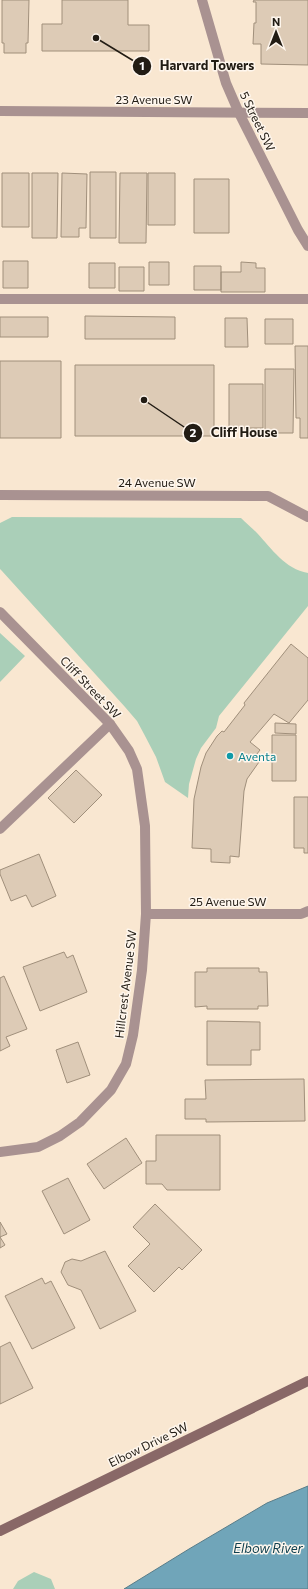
<svg xmlns="http://www.w3.org/2000/svg" width="308" height="1589" font-family="Commissioner,sans-serif">
<style>
.green{fill:#aacfb8}
.water{fill:#70a5b9;stroke:#597c88}
.building{fill:#ddcbb6;stroke:#a08f7b}
.lines{fill:none;stroke-linecap:round;stroke-linejoin:round}
.service{stroke:#a99291;stroke-width:10}
.minor{stroke:#a99291;stroke-width:10}
.tertiary{stroke:#a99291;stroke-width:10}
.secondary{stroke:#896867;stroke-width:10}
.culture-dot{fill:#0f9aa8;stroke:#fef6ed;stroke-width:1.5}
.labels{text-anchor:middle;dominant-baseline:central;stroke-width:3;stroke-linejoin:round;paint-order:stroke}
.street-label{font-size:12px;fill:#221c14;stroke:#fef6ed}
.culture-label{font-size:12px;fill:#0d838f;stroke:#fef6ed;text-anchor:start}
.water-label{font-size:13px;font-style:italic;fill:#10404f;stroke:#fef6ed}
.leader{fill:none;stroke:#221c14;stroke-width:1.5}
.callout-dot{fill:#221c14;stroke:#fef6ed;stroke-width:1.5}
.mark-label{font-size:12px;text-anchor:middle;font-weight:bold;fill:#fff}
.callout-label{font-size:13px;text-anchor:middle;font-weight:bold;fill:#221c14;stroke:#fef6ed;stroke-width:3;stroke-linejoin:round;paint-order:stroke}
</style>
<rect width="100%" height="100%" fill="#f9e7d1"/>
<path class="green" d="M12 517 241 518C246 523 252 528 257 533 272 549 285 569 308 573V606L219 716 216 728 201 748 196 759 189 784 188 798 165 782 156 757 144 734 137 721 125 707 2 571 0 569V523Z
M0 633 25 656 0 682Z
M34 1572 51 1579 55 1589H13L18 1581Z"/>
<path class="water" d="M308 1486V1589H124L189 1549 267 1503Z"/>
<path class="building" d="M2 0H29L28 43H26V53H4V43H2Z
M62 0H128V25H149V51H42V24H62Z
M254 0H308V65L261 64V44H253L254 23H256V2H253Z
M90 172H116V238H90Z
M2 173H29V227H2Z
M32 173H58L57 238H32Z
M62 173 87 174 86 228H79V237H61Z
M120 173H147L146 243H119Z
M148 173H175V225H148Z
M194 179H229V233H194Z
M3 261H28V288H3Z
M149 262H169V285H149Z
M241 262 256 263V268H265V292H221V272H241Z
M89 263H115V288H89Z
M194 266H221V290H194Z
M119 267H144V291H119Z
M85 316 175 317V339H85Z
M0 317H48V337H0Z
M225 318H247L248 347H225Z
M265 319H293V344H265Z
M295 346H308V438H300V418H296Z
M0 361H61V438H0Z
M75 365H214V436H75Z
M265 369H294L293 433H265Z
M229 384H263V428H229Z
M291 644 308 658V700L289 723 274 714 250 742 260 750 253 759 259 762 247 779 244 791 239 857 230 856V863L211 862V849L192 848 194 799 201 767 206 753 217 736 222 731 224 732 245 705 244 703Z
M275 723 296 724V734L275 733Z
M272 735H296V781H272Z
M76 770 102 795 74 823 48 798Z
M294 797H308V853H304V848H294Z
M39 854 56 896 32 907 26 895 11 901 0 874V870Z
M64 952 67 958 73 955 87 992 40 1011 23 967Z
M207 968H259V972H267L268 1006H258V1009H207V1006L195 1007V972H207Z
M4 976 27 1029 6 1037 10 1046 0 1051V978Z
M207 1021 260 1022V1050H251V1065H207Z
M78 1042 90 1075 67 1083 56 1050Z
M304 1079 305 1121 206 1122V1119H185V1099H206L205 1080Z
M156 1135H220V1190H167L162 1184H146V1161H156Z
M126 1138 142 1163 104 1189 87 1164Z
M68 1178 90 1220 64 1234 42 1191Z
M155 1204 202 1250 182 1270 179 1267 154 1292 128 1266 150 1244 133 1227Z
M0 1222 7 1234 0 1237 5 1245 0 1248Z
M105 1251 136 1311 100 1329 81 1290 68 1285 61 1272 65 1262 72 1259 81 1261Z
M42 1278 45 1284 51 1281 75 1328 32 1349 5 1296Z
M10 1342 33 1388 0 1404V1347Z"/>
<g class="lines">
<path class="service" d="M0 299H308
M0 829 110 724"/>
<path class="minor" d="M0 111 308 113
M0 495 268 496 308 517
M0 612 110 724 129 751 137 769 145 826 146 914 142 970 133 1035 126 1064 111 1090 80 1122 60 1136 38 1147 0 1152
M146 914H301L308 911"/>
<path class="tertiary" d="M202 0 226 83 239 113 298 230 308 246"/>
<path class="secondary" d="M0 1531 308 1381"/>
</g>
<circle class="culture-dot" cx="230" cy="756" r="4"/>
<g class="labels">
<g class="street-label">
<text x="154" y="99">23 Avenue SW</text>
<text transform="translate(258 121) rotate(64)">5 Street SW</text>
<text x="157" y="482">24 Avenue SW</text>
<text transform="translate(91 687) rotate(46)">Cliff Street SW</text>
<text x="228" y="901">25 Avenue SW</text>
<text transform="translate(125 984) rotate(-83)">Hillcrest Avenue SW</text>
<text transform="translate(148 1444) rotate(-26)">Elbow Drive SW</text>
</g>
<g class="culture-label">
<text x="238" y="756">Aventa</text>
</g>
<g class="water-label">
<text x="268" y="1548">Elbow River</text>
</g>
</g>
<path class="leader" d="M96 38L142 66M144 400L193 433"/>
<g class="callout-dot">
<circle cx="96" cy="38" r="4"/>
<circle cx="144" cy="400" r="4"/>
<circle cx="142" cy="66" r="10"/>
<circle cx="193" cy="433" r="10"/>
</g>
<g class="mark-label">
<text x="142" y="70">1</text>
<text x="193" y="437">2</text>
</g>
<g class="callout-label">
<text x="207" y="70">Harvard Towers</text>
<text x="244" y="437">Cliff House</text>
</g>
<g transform="translate(276 32)" stroke="#fef6ed" stroke-width="3" paint-order="stroke">
<path d="M0-3L7 15L0 10L-7 15Z" fill="#221c14"/>
<text y="-6" font-size="11" font-weight="bold" text-anchor="middle" fill="#221c14">N</text>
</g>
</svg>
